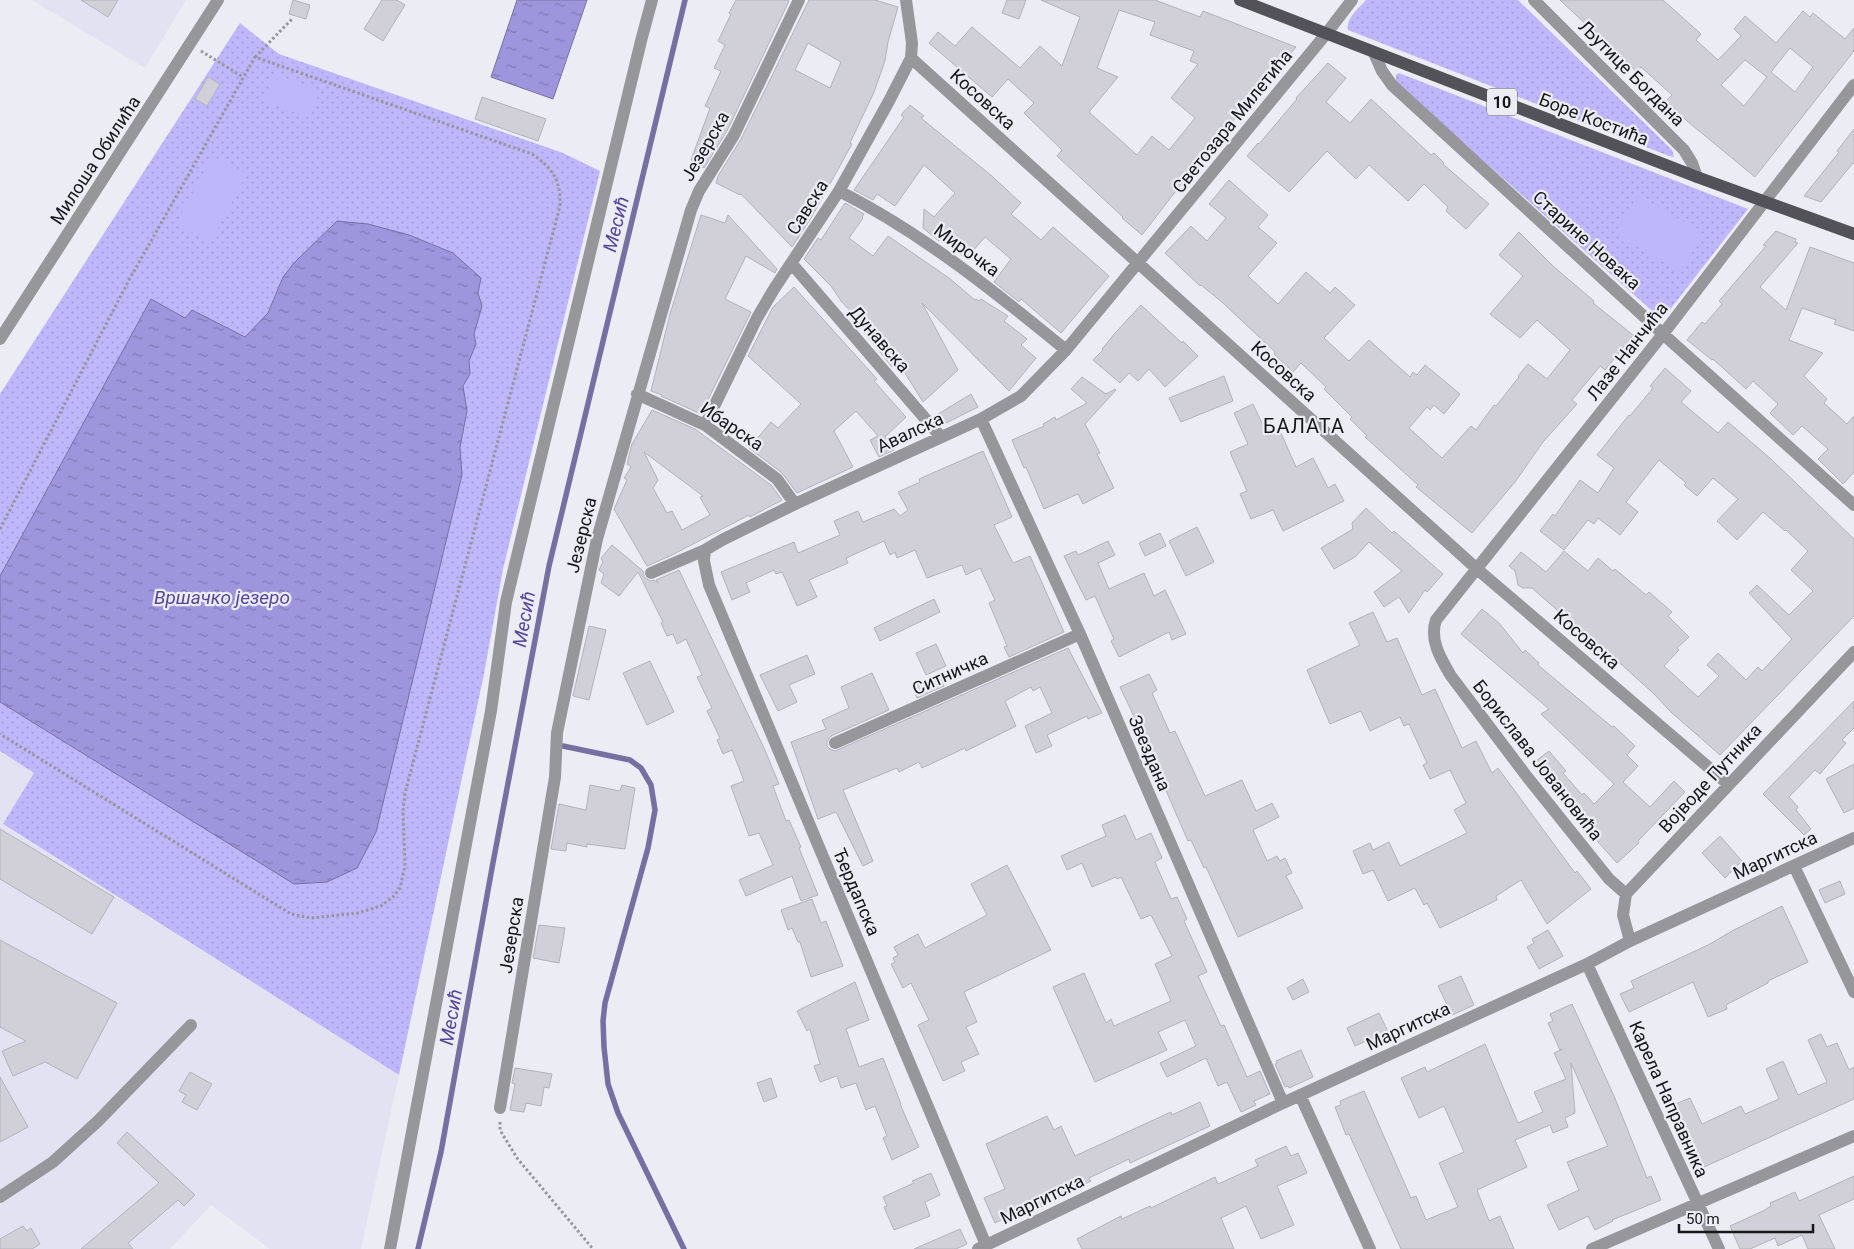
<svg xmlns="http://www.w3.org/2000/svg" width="1854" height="1249" font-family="Roboto,sans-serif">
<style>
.built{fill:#e3e2f2}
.green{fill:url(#green-dots)}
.pitch{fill:#beb7fc}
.water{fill:url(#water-ripples);stroke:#7670a2}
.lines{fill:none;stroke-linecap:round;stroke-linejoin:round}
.stream{stroke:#7670a2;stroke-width:5.5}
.building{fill:#d1d0d9;stroke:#b2b2ba;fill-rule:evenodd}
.path{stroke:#95959b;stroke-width:3;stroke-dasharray:2.5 2.5;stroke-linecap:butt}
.minor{stroke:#97979b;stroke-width:12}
.major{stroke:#525258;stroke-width:12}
.labels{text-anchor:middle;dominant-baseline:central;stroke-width:4.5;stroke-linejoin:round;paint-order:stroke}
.shield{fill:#ececf4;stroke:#57575b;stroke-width:1}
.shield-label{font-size:16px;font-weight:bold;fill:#17171a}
.street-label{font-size:18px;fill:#17171a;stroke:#ececf4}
.water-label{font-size:19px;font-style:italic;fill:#56459a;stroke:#ececf4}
.quarter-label{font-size:20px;letter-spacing:1px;fill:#17171a;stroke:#ececf4}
</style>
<defs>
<pattern id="green-dots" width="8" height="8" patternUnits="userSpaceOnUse" patternTransform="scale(1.25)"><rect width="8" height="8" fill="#beb7fc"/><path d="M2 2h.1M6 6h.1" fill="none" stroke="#a39dd7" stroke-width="1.8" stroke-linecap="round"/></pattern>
<pattern id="water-ripples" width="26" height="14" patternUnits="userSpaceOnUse" patternTransform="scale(1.25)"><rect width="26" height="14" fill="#9e96dd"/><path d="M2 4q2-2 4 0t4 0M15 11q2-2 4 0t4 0" fill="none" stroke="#8079b2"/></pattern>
</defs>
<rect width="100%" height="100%" fill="#ececf4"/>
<path class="built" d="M32 0H186L145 68Z
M0 751 34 773 3 825 399 1075 361 1249H270L211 1205 170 1249H0Z"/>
<path class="green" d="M1366 0H1518L1672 150 1674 157 1669 156 1348 30C1346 18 1358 9 1366 0Z
M240 23 279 54 563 153 600 171 503 569 484 674 399 1075 3 824 34 773 0 751V394Z
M1399 73 1748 209 1665 316 1659 317 1396 83V75Z"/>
<path class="pitch" d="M274 74 320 91 310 118 264 101Z
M212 156 247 174 210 243 176 224Z
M1638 195 1703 234 1680 272 1615 233Z"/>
<path class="water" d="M517 0H587L553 99 491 77Z
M337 221 368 224 409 235 453 253 481 278 478 293 482 306 474 334 476 344 469 361 470 374 463 386 467 411 460 447 462 475 376 832 357 868 327 882 294 884 0 702V576L151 299 185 318 192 310 245 337 268 313 283 277 294 263Z"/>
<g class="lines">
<path class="stream" d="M563 746 630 760 641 768 651 785 655 810 648 848 605 1003 603 1021 604 1047 608 1084 618 1113 684 1249
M418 1249 441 1152 492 868 549 566 685 0"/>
</g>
<path class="building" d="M81 0H118L108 17Z
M293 0 310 5 306 19 289 14Z
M382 0H397L405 5 383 41 364 29Z
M736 0H787L789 1 727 131 704 168 691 160 710 108 705 106 721 71 714 68 725 45 718 41 731 14 729 13Z
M809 0H875L898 7 888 42 885 61 874 92 850 143 852 144 811 218 792 247 741 194 740 195 716 183 718 176 741 139ZM808 43 841 62 830 88 795 70Z
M1007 0H1026L1019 19 1002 13Z
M1041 0H1155L1200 17 1203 11 1296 47 1268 82 1266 81 1242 109 1204 159 1202 157 1142 235 1122 218 1123 217 1057 156 1062 150 1024 113 1034 103 1008 79 992 97 929 43 938 32 955 46 972 27 1020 68 1040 46 1062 66 1080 17ZM1119 10 1155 22 1150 35 1194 51 1190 61 1198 64 1171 98 1195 118 1169 150 1152 136 1137 155 1089 112 1118 77 1097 68Z
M1560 0H1663L1701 34 1696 40 1718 60 1741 36 1734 29 1745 16 1776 43 1803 11 1810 17 1813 13 1845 39 1854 28V51L1755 177 1687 121 1666 101 1672 95 1641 67 1637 72ZM1790 48 1813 67 1795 92 1771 72ZM1745 60 1767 77 1744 106 1721 85Z
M1328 63 1346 78 1326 102 1350 123 1371 99 1431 155 1434 153 1444 163 1443 164 1489 204 1466 229 1446 211 1448 207 1424 184 1408 201 1369 165 1356 179 1327 151 1289 192 1247 156 1258 143 1259 144 1297 99 1296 98Z
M208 77 220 84 207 106 195 99Z
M482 97 546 119 538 141 475 119Z
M910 105 924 116 921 118 993 177 1021 203 1011 214 1041 240 1053 227 1109 276 1061 333 1021 299 1019 302 994 282 1011 259 985 237 966 259 941 238 939 241 923 228 924 209 934 217 955 193 924 165 895 206 877 194 873 200 854 190 904 117 901 115Z
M1854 129V164L1853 163 1821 202 1804 196 1839 152 1837 151Z
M1229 180 1268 215 1258 227 1277 243 1248 276 1278 304 1306 272 1330 293 1335 287 1355 305 1324 338 1349 361 1369 340 1410 377 1413 372 1417 375 1425 365 1460 394 1444 414 1434 405 1430 410 1427 407 1409 428 1442 458 1471 426 1476 430 1494 405 1496 406 1519 377 1518 376 1528 364 1547 379 1570 350 1537 320 1520 338 1490 314 1523 276 1499 255 1519 232 1554 267 1594 301 1593 303 1633 335 1605 370 1600 366 1572 400 1577 404 1543 442 1515 482 1472 533 1416 487 1418 485 1365 437 1367 436 1350 419 1352 417 1324 389 1326 387 1301 363 1293 372 1274 354 1275 352 1223 303 1201 285 1200 286 1165 253 1191 226 1207 241 1226 218 1209 204Z
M845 203 864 214 862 217 863 218 849 238 873 256 888 236 949 278 975 300 976 299 979 301 981 299 1008 316 1004 321 1027 339 1021 345 1036 358 1009 391 922 303 958 370 923 402 898 362 892 367 863 331 866 328 841 301 831 286 804 259 818 238 821 240Z
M701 215 725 223 728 215 777 269 775 273 746 256 725 299 751 312 701 414 661 396 662 395 651 391 670 314Z
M1776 231 1796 239 1795 242 1798 243 1760 287 1786 310 1810 247 1854 263V331L1834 324 1836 320 1802 308 1789 340 1823 353 1804 376 1827 399 1824 403 1847 424 1854 416V472L1843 484 1818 459 1828 449 1802 426 1793 435 1770 413 1778 404 1753 381 1746 389 1713 359 1712 360 1687 340 1702 322 1705 324 1722 304 1719 301 1766 246 1763 245Z
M794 287 877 379 874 381 906 417 885 437 894 450 879 457 870 440 878 436 856 411 834 431 853 467 797 493 782 473 749 448 771 422 778 428 801 404 748 356 773 307Z
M1141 305 1182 343 1183 341 1198 356 1165 387 1149 369 1138 381 1129 373 1120 383 1093 360 1103 350 1102 349 1116 332Z
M1665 368 1691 391 1681 402 1718 433 1728 422 1772 460 1854 539V616L1720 755 1671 712 1654 694 1622 665 1599 647 1532 588H1523L1518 585 1515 571 1509 566 1521 552 1546 572 1564 551 1588 571 1598 558 1613 571 1615 569 1646 595 1649 592 1672 612 1668 616 1689 637 1677 648 1679 650 1664 666 1698 697 1719 676 1707 665 1718 653 1746 680 1758 667 1762 671 1792 639 1749 593 1757 585 1789 615 1813 591 1791 570 1808 551 1786 530 1785 531 1763 512 1737 540 1717 521 1738 499 1713 478 1697 496 1684 485 1686 483 1659 460 1626 502 1638 512 1620 535 1598 518 1594 524 1588 520 1564 550 1540 531 1553 514 1555 516 1580 480 1598 493 1614 468 1597 455 1629 415 1630 416 1653 388 1650 386Z
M1224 376 1233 401 1181 422 1169 398Z
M1082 377 1106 394 1115 389 1116 390 1085 424 1100 453 1097 454 1114 488 1083 504 1078 494 1044 509 1026 467 1024 468 1012 440 1044 426 1043 424 1055 417 1056 420 1087 403 1071 389Z
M971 394 978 407 942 425 935 416Z
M1253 404 1268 436 1280 431 1296 467 1313 458 1328 488 1335 484 1344 501 1283 531 1273 510 1251 519 1240 494 1247 491 1230 452 1248 444 1234 413Z
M652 410 695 429 771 485 782 500 750 517 749 515 672 555 647 566 614 509 627 480 624 478 631 467 627 464 632 444ZM644 452 703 496 700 497 710 515 682 530 672 511 667 513 653 488 658 480Z
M983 451 1012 517 994 525 1013 563 1030 556 1064 632 1009 657 1004 647 1007 646 989 603 995 600 980 568 966 575 962 565 927 578 915 550 897 558 895 552 890 555 884 541 846 558 848 563 809 580 817 597 797 606 784 576 782 572 776 574 774 570 746 583 750 592 732 600 721 572 794 542 798 553 840 535 834 521 858 511 863 522 894 509 900 516 908 510 898 492 920 482 919 479Z
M1366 508 1392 533 1394 531 1443 574 1427 592 1425 590 1409 613 1399 597 1384 607 1374 592 1402 571 1369 542 1355 557 1334 569 1321 548 1353 529 1352 523Z
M1197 527 1214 562 1186 576 1169 541Z
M1160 533 1166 546 1145 556 1139 543Z
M1108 541 1115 555 1098 563 1109 589 1144 573 1154 596 1165 590 1186 634 1172 640 1169 632 1119 657 1111 641 1114 639 1095 596 1086 600 1064 556 1076 551 1078 555Z
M612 545 643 571 644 577 650 581 654 580 658 583 656 580 679 570 764 748 779 784 773 786 786 821 789 820 801 847 799 848 818 895 801 901 792 876 746 896 739 880 773 865 759 833 749 836 731 786 744 781 732 750 723 754 717 740 720 738 707 711 712 708 697 677 702 675 686 639 677 644 673 634 667 636 661 623 663 622 638 572 619 596 601 583 604 574 599 570 603 562 601 558Z
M934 599 940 612 880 641 874 628Z
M1482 609 1499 623 1523 653 1525 650 1539 663 1538 665 1612 727 1614 726 1635 746 1627 755 1638 766 1623 782 1650 807 1674 781 1685 792 1638 841 1639 843 1617 863 1562 802 1565 801 1536 761 1549 751 1566 771 1563 773 1582 795 1584 793 1594 804 1614 784 1541 714 1549 709 1461 634Z
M1373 612 1387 642 1397 638 1422 695 1435 689 1462 748 1476 741 1492 773 1498 768 1575 873 1577 871 1591 889 1547 924 1521 880 1496 896 1497 900 1440 928 1427 903 1424 905 1415 888 1388 901 1373 870 1363 874 1353 851 1370 843 1373 850 1389 842 1400 866 1467 833 1454 810 1466 803 1450 770 1430 779 1423 765 1427 763 1409 724 1404 726 1400 717 1370 731 1361 711 1330 724 1307 670 1360 645 1349 623Z
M589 626 606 630 589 700 573 696Z
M936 644 946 666 926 675 916 653Z
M1068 648 1102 713 1088 719 1087 716 1047 735 1052 746 1036 753 1025 726 1052 713 1040 687 1033 691 1031 687 1005 701 1016 726 966 751 965 748 922 768 919 762 899 772 897 768 843 790 873 861 863 866 836 812 818 819 791 742 826 729 822 720 849 708 841 687 872 673 889 710 831 736 827 742V746L830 749 835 751Z
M807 655 815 674 789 685 797 702 778 711 760 675Z
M650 661 674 712 647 725 623 673Z
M939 674 944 686 917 698 912 687Z
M1149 674 1157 690 1152 693 1170 733 1175 731 1205 796 1242 780 1256 811 1272 803 1279 817 1253 830 1267 861 1277 856 1280 861 1285 858 1292 873 1286 876 1303 908 1238 937 1206 867 1204 868 1191 840 1188 841 1161 779 1158 780 1142 746 1147 744 1120 687Z
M1854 701V728L1842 740 1846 743 1820 774 1815 770 1789 797 1798 807 1796 810 1811 829 1804 835 1763 794Z
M1854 764V808L1844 813 1826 779Z
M590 785 620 791 622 785 635 788 625 849 587 844V847L567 843 566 851 551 849 559 804 586 810Z
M1125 815 1136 840 1151 833 1162 858 1155 862 1171 899 1177 897 1187 919 1184 921 1207 972 1198 976 1221 1026 1224 1025 1247 1077 1260 1071 1270 1094 1254 1101 1256 1105 1241 1112 1227 1082 1218 1086 1206 1058 1167 1077 1160 1063 1196 1046 1185 1020 1158 1032 1167 1050 1095 1082 1053 987 1084 973 1106 1023 1111 1019 1114 1026 1171 1001 1155 964 1172 956 1151 915 1141 919 1121 877 1117 879 1116 877 1092 887 1082 863 1067 870 1061 856 1106 836 1102 825Z
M0 829 114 897 92 934 0 879Z
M1720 836 1742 861 1725 878 1702 853Z
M1007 865 1051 950 964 992 977 1022 966 1027 979 1054 961 1062 965 1071 943 1081 918 1025 929 1020 911 983 903 988 891 964 895 962 893 958 898 955 894 947 918 934 925 948 987 915 971 884Z
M1840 881 1845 894 1825 903 1819 890Z
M812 899 821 923 826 921 843 966 811 977 800 942H798L792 928 788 930 781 910Z
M1782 906 1808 962 1768 981V983L1726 1005 1727 1009 1708 1017 1693 982 1629 1012 1620 994 1634 988 1631 981 1708 945 1732 931Z
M539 925 565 928 559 963 533 958Z
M1548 930 1563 956 1539 969 1527 947 1534 943 1532 939Z
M0 940 117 1003 77 1079 45 1062 13 1076 2 1051 26 1041 0 1027Z
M1461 976 1474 1005 1452 1015 1438 986Z
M1303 979 1309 992 1293 1000 1287 988Z
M855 982 869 1020 846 1029 859 1067 883 1058 901 1104H900L919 1147 892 1160 883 1138 887 1136 875 1106 866 1110 856 1083 841 1088 837 1076 820 1082 814 1066 820 1064 810 1029 807 1031 797 1011Z
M1572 1004 1614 1096 1647 1178 1651 1176 1661 1200 1612 1220 1613 1221 1595 1230 1588 1216 1559 1230 1547 1205 1579 1190 1567 1162 1608 1146 1571 1063 1575 1113 1565 1118 1568 1127 1553 1133 1550 1125 1515 1140 1527 1167 1477 1190 1489 1221 1500 1216 1514 1249H1401L1349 1134 1346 1135 1335 1107 1341 1105 1340 1101 1364 1091 1411 1198 1416 1196 1426 1220 1458 1207 1439 1163 1464 1152 1444 1106 1419 1118 1401 1078 1425 1067 1427 1072 1485 1044 1518 1123 1543 1112 1534 1092 1566 1079 1554 1053 1562 1049 1560 1050 1548 1023 1553 1021 1550 1014Z
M1379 1013 1392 1040 1370 1050 1366 1041 1355 1046 1347 1028Z
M1821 1034 1827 1047 1837 1043 1849 1070 1854 1067V1099L1702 1168 1673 1105 1690 1098 1702 1124 1741 1106 1745 1114 1779 1099 1766 1069 1783 1061 1798 1095 1827 1082 1808 1040Z
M1301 1050 1313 1077 1289 1088 1288 1086 1285 1087 1275 1064 1277 1063 1276 1061Z
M515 1068 552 1074 549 1088 544 1087 541 1106 526 1103 524 1112 510 1110 515 1084 512 1083Z
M190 1072 212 1084 197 1110 182 1102 186 1095 179 1091Z
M0 1077 28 1127 0 1142Z
M771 1078 777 1097 764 1102 757 1083Z
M1200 1102 1210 1126 1130 1163 1129 1159 1089 1178 1091 1181 1037 1209 1035 1204 995 1223 984 1198 1005 1189 986 1144 1047 1116 1054 1130 1061 1126 1075 1156 1171 1112 1172 1115Z
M127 1132 195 1195 184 1206 178 1200 128 1243 133 1249H81L159 1183 117 1143Z
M1286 1146 1291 1156 1298 1153 1307 1173 1277 1186 1294 1225 1261 1239 1246 1206 1221 1218 1234 1249H1082L1077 1239 1121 1216 1122 1219 1150 1206 1151 1208 1215 1177 1218 1184 1258 1166 1255 1160Z
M931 1173 940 1195 925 1202 930 1216 894 1230 884 1207 887 1206 883 1197 914 1183 912 1181Z
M1854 1176V1199L1819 1215 1835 1249H1808L1802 1235 1778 1246 1775 1238 1750 1249H1740L1730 1226 1763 1211 1771 1206 1770 1203 1795 1192 1799 1201Z
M23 1226 27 1231 31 1228 40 1244 32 1249H0V1239Z
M960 1229 967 1244 956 1249H914Z"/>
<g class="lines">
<path class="path" d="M201 51 243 77
M255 57 293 18
M0 529 129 280 255 57 532 154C553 168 561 181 560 206L405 793 403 811 405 866 400 888 393 897 381 906 358 913 311 918 291 914 0 734
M500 1122V1130L517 1158 593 1249"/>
<path class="minor" d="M1534 0 1684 150 1692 163 1697 177
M1374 53 1382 71 1392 85 1663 334 1854 505
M911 58 1477 569 1728 784
M839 191C922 233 994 291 1066 350
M792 264 941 437
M0 339 218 0
M637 394 705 425 777 479 795 504
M981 419 1080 634 1283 1103
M705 425 757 318 774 289 839 191 889 101 911 58 912 43 906 0
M705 550 704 561 709 585 986 1245
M651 573 705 550 722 540 795 504 981 419 1021 396 1066 350 1326 34 1352 0
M835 743 1080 634
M1794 866 1854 992
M1626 894 1609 879 1528 778 1451 676C1441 659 1429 640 1436 620L1663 334 1854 85
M1630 941 1623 915 1626 894 1854 652
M1587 964 1719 1249
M1300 1095 1370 1249
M500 1108 555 777 557 733 597 539 691 210 699 191 734 135 799 0
M0 1197 53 1162 98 1121 191 1025
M390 1249 491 711 506 602 641 41 652 0
M978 1249 1283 1103 1587 964 1630 941 1854 838
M1592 1249 1854 1136"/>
<path class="major" d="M1240 0 1697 177 1854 234"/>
</g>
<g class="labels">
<rect class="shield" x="1487" y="88.5" width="30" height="27" rx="4"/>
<g class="shield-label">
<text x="1502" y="102">10</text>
</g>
<g class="street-label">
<text transform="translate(1632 73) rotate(45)">Љутице Богдана</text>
<text transform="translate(983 99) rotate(42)">Косовска</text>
<text transform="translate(1594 119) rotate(21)">Боре Костића</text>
<text transform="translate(1232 121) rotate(-51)">Светозара Милетића</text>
<text transform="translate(705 146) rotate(-60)">Језерска</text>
<text transform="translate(95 160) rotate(-57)">Милоша Обилића</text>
<text transform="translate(807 207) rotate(-58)">Савска</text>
<text transform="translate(1587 240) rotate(42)">Старине Новака</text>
<text transform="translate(967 250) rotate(36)">Мирочка</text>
<text transform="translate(880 339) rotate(49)">Дунавска</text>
<text transform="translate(1627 351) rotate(-52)">Лазе Нанчића</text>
<text transform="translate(1284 371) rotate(42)">Косовска</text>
<text transform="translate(732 426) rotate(34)">Ибарска</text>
<text transform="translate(910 432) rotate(-25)">Авалска</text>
<text transform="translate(581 535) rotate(-76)">Језерска</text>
<text transform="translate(1587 639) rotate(41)">Косовска</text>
<text transform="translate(950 673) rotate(-24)">Ситничка</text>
<text transform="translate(1150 753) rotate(67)">Звездана</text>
<text transform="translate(1538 760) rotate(52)">Борислава Јовановића</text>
<text transform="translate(1710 778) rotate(-47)">Војводе Путника</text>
<text transform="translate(1775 855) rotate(-25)">Маргитска</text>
<text transform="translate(857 892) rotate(67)">Ђердапска</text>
<text transform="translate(511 935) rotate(-81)">Језерска</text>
<text transform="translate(1408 1026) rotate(-25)">Маргитска</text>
<text transform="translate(1669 1099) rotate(66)">Карела Направника</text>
<text transform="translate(1042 1199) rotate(-26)">Маргитска</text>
</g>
<g class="water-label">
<text transform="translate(616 224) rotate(-76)">Месић</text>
<text x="222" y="597">Вршачко језеро</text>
<text transform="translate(524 619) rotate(-80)">Месић</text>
<text transform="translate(451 1017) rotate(-80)">Месић</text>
</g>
<g class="quarter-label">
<text x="1304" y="426">БАЛАТА</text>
</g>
</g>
<path d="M1679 1224v8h134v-8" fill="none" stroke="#17171a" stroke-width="2.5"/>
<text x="1686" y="1224" font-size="15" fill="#17171a" stroke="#ececf4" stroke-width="4" paint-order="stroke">50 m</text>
</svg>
